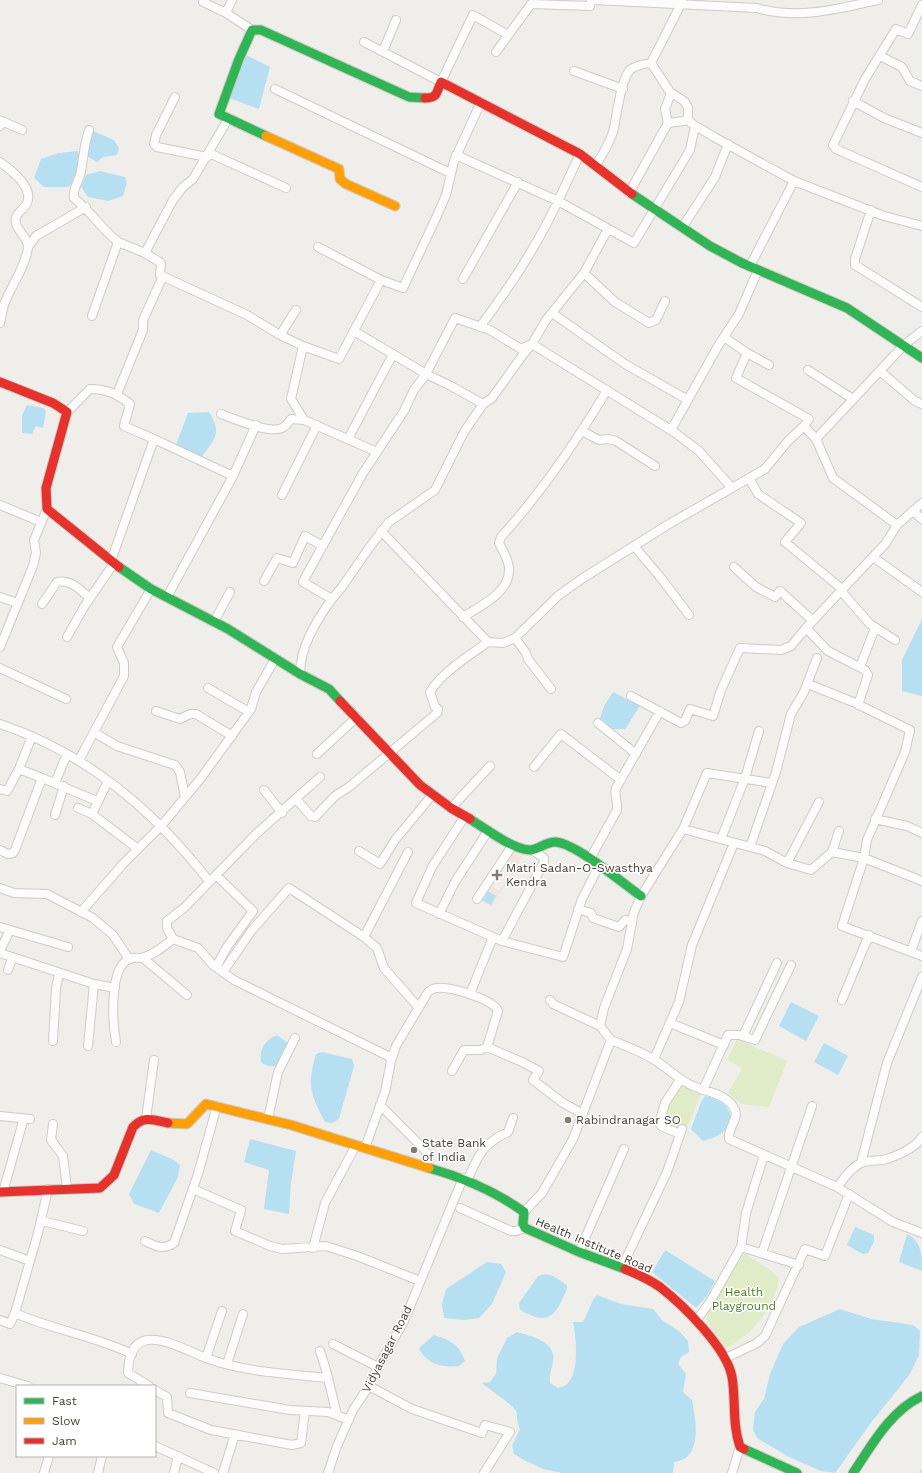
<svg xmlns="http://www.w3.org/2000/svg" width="922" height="1473" font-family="'Work Sans',sans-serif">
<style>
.medical{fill:#f3e3e1;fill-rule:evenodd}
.green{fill:#e0ecc8}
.water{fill:#b7dff2}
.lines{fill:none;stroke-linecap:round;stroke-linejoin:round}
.street-casing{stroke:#ceccc7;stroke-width:10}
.fast-casing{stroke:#d0cbc0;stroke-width:11}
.slow-casing{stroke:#d0cbc0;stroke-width:11}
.jam-casing{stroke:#d0cbc0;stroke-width:11}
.street{stroke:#fdfcfc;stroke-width:8}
.fast{stroke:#30b455;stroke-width:9}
.slow{stroke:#ff9f0a;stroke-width:9}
.jam{stroke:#e5322d;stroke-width:9}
.rail{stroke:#d9d9d8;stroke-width:2;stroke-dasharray:5 5;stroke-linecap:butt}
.poi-dot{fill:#827c74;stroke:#fff;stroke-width:1.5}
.labels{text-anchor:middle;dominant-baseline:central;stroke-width:3;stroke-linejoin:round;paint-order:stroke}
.poi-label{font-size:12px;fill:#473f35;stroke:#fff;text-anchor:start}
.street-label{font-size:12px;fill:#473f35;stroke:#fff}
.park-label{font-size:12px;fill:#4c7d24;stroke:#fff}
</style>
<rect width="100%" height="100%" fill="#f0eeea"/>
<path class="medical" d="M512 850 523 857 491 907 480 900ZM508 860 517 865 499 891 491 886Z"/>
<path class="green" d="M737 1039 787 1061 769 1107 741 1104 728 1093 742 1068 727 1060Z
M680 1085 701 1093 686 1131 662 1121 666 1107Z
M744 1253 769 1269 779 1278C775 1307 751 1336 725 1349L706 1319 711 1307Z"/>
<path class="water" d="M246 55 270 67 259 109 229 98Z
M93 131 114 140 119 148 117 155 103 157 97 162 87 156 84 150Z
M78 151 81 167 74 185 66 187H44L34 178 41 159 59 153Z
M100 171 125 177 127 182 123 196 108 201 88 197 81 187 86 175Z
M27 405 43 408 46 411 43 428 36 426 32 434 22 433V415Z
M209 412C223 434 214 439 201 458L176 445 188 413Z
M922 619V696L902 691V660Z
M613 692 640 706 625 729H611L599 721 604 706Z
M488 891 496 896 491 905 482 900Z
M791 1002 819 1016 806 1041 779 1026Z
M277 1035 288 1043 279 1065C272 1067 267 1067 261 1062 259 1049 265 1040 277 1035Z
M824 1043 848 1056 838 1075 814 1062Z
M322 1052 352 1059 354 1066 339 1119 332 1123 325 1122C310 1094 307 1085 316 1054Z
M705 1096C722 1098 740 1114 725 1130 720 1136 710 1139 703 1141L691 1129 701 1102Z
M250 1139 296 1151 291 1183 289 1214 264 1209 269 1170 244 1162Z
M151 1150 174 1160 180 1165 178 1177 159 1213 134 1204 129 1194Z
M855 1227 874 1235V1242L868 1253 863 1254 847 1245Z
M907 1234C922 1241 922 1256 922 1271L899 1262Z
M665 1250 715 1281 707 1296 696 1308 652 1272Z
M487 1262 501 1264 506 1272 492 1304 479 1318 464 1320 444 1318 442 1304 446 1289Z
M545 1274 553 1276 567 1285C567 1292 564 1295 561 1302 550 1324 539 1320 520 1310L519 1303 538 1276Z
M597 1295 621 1304 653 1309 662 1320 680 1332 688 1341 689 1352 681 1357 678 1364 686 1374 683 1392 692 1400C696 1421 703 1459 674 1462L673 1473H562L543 1469 526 1461 514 1454 512 1446 520 1429C516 1423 518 1416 516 1411 514 1406 489 1389 482 1383L490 1382 496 1374 497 1358 507 1338 517 1332C530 1336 557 1341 553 1361 552 1369 549 1374 550 1383L558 1388C561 1387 565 1386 567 1384 580 1372 576 1337 573 1322H583C588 1313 590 1303 597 1295Z
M840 1309 871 1319 913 1325 920 1331 919 1355 910 1374 870 1424 835 1473 821 1471 789 1457 757 1438 753 1430 755 1412 764 1399 770 1374 783 1344 799 1327Z
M434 1335C450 1340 459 1344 465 1361L459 1366C442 1368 426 1364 419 1348Z"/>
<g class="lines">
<g class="street-casing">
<path id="street" d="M232 0 226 13 252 30
M594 0 757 8C797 20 838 9 878 0
M203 2 226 13
M922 5 908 34 896 29 865 79 833 145 836 149 922 187
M364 42 441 82 473 15 508 35
M383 51 396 20
M496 52 531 4 590 6 591 0
M880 56 902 67 910 81 922 86
M651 63 670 92 684 101 688 107V118L691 123 714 137 794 181 884 216 922 226
M574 71 623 89
M275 89 450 173
M175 97 156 135 154 144 157 147 207 157
M853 101 884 118 922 133
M668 123 665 109 671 93
M0 126 2 121 22 130
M89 130C84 145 84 155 81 171 80 180 72 188 74 198 91 212 102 229 118 242L92 316
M209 153 286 188
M580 154 558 201 634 243 690 150 695 126
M456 155 558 201C536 248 510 286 480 327
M0 162C11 170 34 187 27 203 25 208 18 212 16 217 13 230 29 236 28 248 25 267 12 285 5 302 2 309 2 316 0 323
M596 165C603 154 609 144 613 132 617 117 620 81 630 70 635 65 645 64 651 63L682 2
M629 193 668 123 684 121 688 118
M871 210 855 259V265L922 307
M682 228 715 177 728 144
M118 242 145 253 161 263 160 275 247 315 280 335 303 346 291 399 304 420 377 452
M28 247 36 236 86 207
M318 247 381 280 403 288 436 218 446 195 454 161 481 102
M145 253 173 200 183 187 193 179 228 119
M750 266 794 181
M584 273 615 302 649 323 656 320 665 301
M463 279 518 182
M552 313 625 364 688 400
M354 331 426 374 451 386 483 404
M280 335 296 310
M724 337 747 353 736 378 809 419 804 426
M303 346 339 359 381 280
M747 353 769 365
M808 370 853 399
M880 371 915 401 922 404
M117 394 143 330V320L163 276
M67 412 90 389C107 389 117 394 130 404L124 426 154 439 111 561
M221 414C234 419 270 434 282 428 286 426 289 422 291 419L304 420
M671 430 718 346 739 314 758 270
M582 431 599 440 608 439 616 441 655 466
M154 439 233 476
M348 439 393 354
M816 439 903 346 922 331
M749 478 758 494 801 523 785 542 842 589
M282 495 317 425
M0 505 41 522
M913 511 922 519
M381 531 488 642
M634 546 661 578 689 615
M873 557 922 592
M734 567 756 587 775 597 780 591 812 620
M264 581 277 558 293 563 305 536 323 546
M841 591 870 624 895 640
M0 597 17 603
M167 597 233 476 256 425
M332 599 342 587 369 548 389 522 435 490 464 432 483 404 492 398 522 356 532 344 546 320 584 273 608 229
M42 604 57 582C71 579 80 590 90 598
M463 617C480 606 510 593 509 569 509 560 503 551 499 543L501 537C542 492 576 442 607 390
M214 622 230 592
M806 628 886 543 897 525
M67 637 84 607 114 563
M515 638 526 653 528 659 551 689
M0 647 33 566 36 553 34 540 47 509
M860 667 875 628
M0 668 66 699
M300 674C300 647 316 621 332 599L303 582 306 576 363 473 404 411 414 390 426 374 455 318 490 330 521 349 532 344 674 432 699 451 732 488
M808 684 853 702 910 730 905 752 867 840 864 858 842 926 922 956
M208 688 249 712
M631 696 681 723 685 721 690 709 713 716 721 690 740 648 781 650 791 646 806 628 828 651 865 670 868 675 858 705
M156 711 180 719 190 714H196L232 736
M598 723 636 754
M0 724C87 753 153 810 209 881
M95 733 117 746 175 765 180 772 185 797
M317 754 357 717
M79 760 124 676V663L117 647 151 589
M534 767 561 734 621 780
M19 769 42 778
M320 777 256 834 184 908 167 921V928L173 939 198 948 213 965 234 980 390 1057 391 1061 385 1092 365 1148
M108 781 92 814 138 849
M55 783 67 754
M0 789 7 791 19 769 32 736
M264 790 282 813
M296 799 311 816 315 817 335 796 349 787 437 713 438 709 435 707 430 692C441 673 470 655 488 642L503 643 515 638 559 595 583 578 669 524 765 469 788 441 804 426 816 439 833 478 897 525 922 503
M78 808 92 814
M451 808 490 766
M55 815 64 786
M465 816 432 867 416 903 502 941 563 957 582 899 599 866
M875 819 907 826 922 833
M683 829 707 773 772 783
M721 839 745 778 759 731
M750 847 776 772 791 714 804 692 817 658
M0 850 8 854 13 853 15 850 42 778 97 801
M359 851 380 864 395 840 433 794
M832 852 839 831
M590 859 617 810C618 802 614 796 616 788L660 711
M787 863 819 802
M0 888 14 893 47 894 93 918 113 935 129 959
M477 899 512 846
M578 909 591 913 593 918 619 927 625 920 632 921
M81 912 123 864 162 825 201 778 251 709 256 692 275 659
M439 914 455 882 488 831
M0 927 68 947
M364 937 408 852
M502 941 544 862V858L532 850
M0 951 10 930
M911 951 922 921
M0 953 94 984 115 988
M143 958 187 995
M216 967 227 947 253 911 216 875
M8 970 12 958
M223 972 252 930 289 888 364 937 377 948 384 968 419 1008
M470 994 493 937
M550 1000 553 1004 600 1026
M842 1000 869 935
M670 1023 724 1045
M743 1036 777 963
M611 1040C625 1046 640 1051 653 1059 668 1068 676 1078 693 1086 707 1092 728 1094 735 1110 739 1119 727 1129 729 1139L837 1187 893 1222 922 1233
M53 1041 56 988 59 974
M116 1042C113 1025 108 966 130 959 133 957 138 958 142 958 154 955 164 946 173 939
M88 1046 94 984
M487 1047 522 1062 539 1071 533 1080 563 1103 583 1114
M654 1059 679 1002 692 945 734 843
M391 1061 396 1046 428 992C431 990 433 988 437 988 449 986 493 999 498 1011L487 1047 481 1050H464L452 1071
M680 1080 665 1103 659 1123 661 1126 680 1134
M703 1090 728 1035H739L755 1040 791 965
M380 1105 423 1148 428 1155 425 1166
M0 1116 30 1119
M146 1119 154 1060
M268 1119 278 1072 295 1038
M53 1124 51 1140 63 1156 67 1188
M861 1163 887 1063 922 977
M467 1181C478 1156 482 1144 508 1132L513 1118
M837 1187C844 1179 851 1167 861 1163 867 1160 876 1161 883 1160 895 1157 916 1148 922 1137
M193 1189 241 1210 235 1231 270 1246 282 1249 326 1246 357 1256 420 1281
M3 1192 24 1118
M460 1208 511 1231H516L525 1228
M524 1212 542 1193 573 1139 611 1040 600 1026 604 1008 627 949 634 912 641 896 683 829 765 851 787 863 811 870 832 852 864 858 922 881
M42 1221 83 1231
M145 1241C157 1247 163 1250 174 1243L198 1174 217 1106
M741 1247 799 1265
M313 1248 325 1203 356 1145
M0 1250 30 1261
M579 1252 624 1149
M762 1253 812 1106
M622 1267 667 1172 682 1129
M222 1311 206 1358C244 1372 288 1374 328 1378
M15 1313C53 1330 95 1336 132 1354
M0 1320 10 1324 15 1313 38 1233 48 1189
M696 1321 710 1302 741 1247 746 1213 764 1155
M333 1344 378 1367
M320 1351 326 1370 337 1415
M726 1358 757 1343 765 1336 805 1249 825 1256 849 1194
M227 1364 243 1314
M0 1378 28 1386
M149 1386 128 1373C129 1317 176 1346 206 1358
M369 1386 412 1409 482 1433 485 1425 510 1432 484 1473
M155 1390 167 1397 168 1413 211 1430 292 1445 301 1443 305 1411
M190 1393 290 1410 328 1412 349 1420
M155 1446 214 1473
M44 1473 49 1456
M98 1473 102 1456
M174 1473 178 1456
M223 1473 235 1434
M328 1473 337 1446 353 1410 369 1386 378 1367 404 1321 463 1178
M732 1473 740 1447"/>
</g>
<g class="fast-casing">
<path id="fast" d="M266 136 219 114 239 59 252 30H261L409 97 425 98
M632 194 710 246 742 263 847 308 922 358
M119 567 151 589 228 629 300 674 329 689 340 701
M470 819C486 829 512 849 530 850 539 850 546 841 556 842 577 844 622 883 641 896
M429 1168C464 1178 495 1191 524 1212L523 1224 525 1228 579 1252 625 1269
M744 1449 797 1473
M853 1473C872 1445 890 1411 922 1396"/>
</g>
<g class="slow-casing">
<path id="slow" d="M266 136 339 169 340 179 346 184 395 206
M168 1123 187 1124 206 1104 291 1125 429 1168"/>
</g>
<g class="jam-casing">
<path id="jam" d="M425 98C438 98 436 93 441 82L580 154 632 194
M0 382 53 403 67 412 46 488 47 509 119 567
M340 701 420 785 451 808 470 819
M0 1192 100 1188 114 1175 133 1127C144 1115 154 1120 168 1123
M625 1269C637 1274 649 1279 660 1287 683 1305 727 1348 732 1377 736 1400 732 1424 740 1447L744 1449"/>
</g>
<use href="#street" class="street"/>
<use href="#fast" class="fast"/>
<use href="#slow" class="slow"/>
<use href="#jam" class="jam"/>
<path class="rail" d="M920 1473 922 1470"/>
</g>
<g class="poi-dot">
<path d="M495 869h4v4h4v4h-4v4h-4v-4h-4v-4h4z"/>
<circle cx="568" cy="1120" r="4"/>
<circle cx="414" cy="1150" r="4"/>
</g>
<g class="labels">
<g class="poi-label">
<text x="506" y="868">Matri Sadan-O-Swasthya<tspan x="506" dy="14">Kendra</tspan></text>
<text x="576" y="1120">Rabindranagar SO</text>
<text x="422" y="1143">State Bank<tspan x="422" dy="14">of India</tspan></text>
</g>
<g class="street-label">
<text transform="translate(594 1245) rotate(23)">Health Institute Road</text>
<text transform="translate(387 1349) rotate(-63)">Vidyasagar Road</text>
</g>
<g class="park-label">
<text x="744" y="1292">Health<tspan x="744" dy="14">Playground</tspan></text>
</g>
</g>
<rect x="16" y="1385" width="140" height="72" fill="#ffffff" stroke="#b5b2ae"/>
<rect x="24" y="1398" width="20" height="6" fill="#30b455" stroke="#b5b2ae"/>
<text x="52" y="1405" font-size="12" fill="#473f35">Fast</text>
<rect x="24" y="1418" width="20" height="6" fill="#ff9f0a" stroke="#b5b2ae"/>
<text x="52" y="1425" font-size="12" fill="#473f35">Slow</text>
<rect x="24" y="1438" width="20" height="6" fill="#e5322d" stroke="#b5b2ae"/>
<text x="52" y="1445" font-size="12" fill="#473f35">Jam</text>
</svg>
